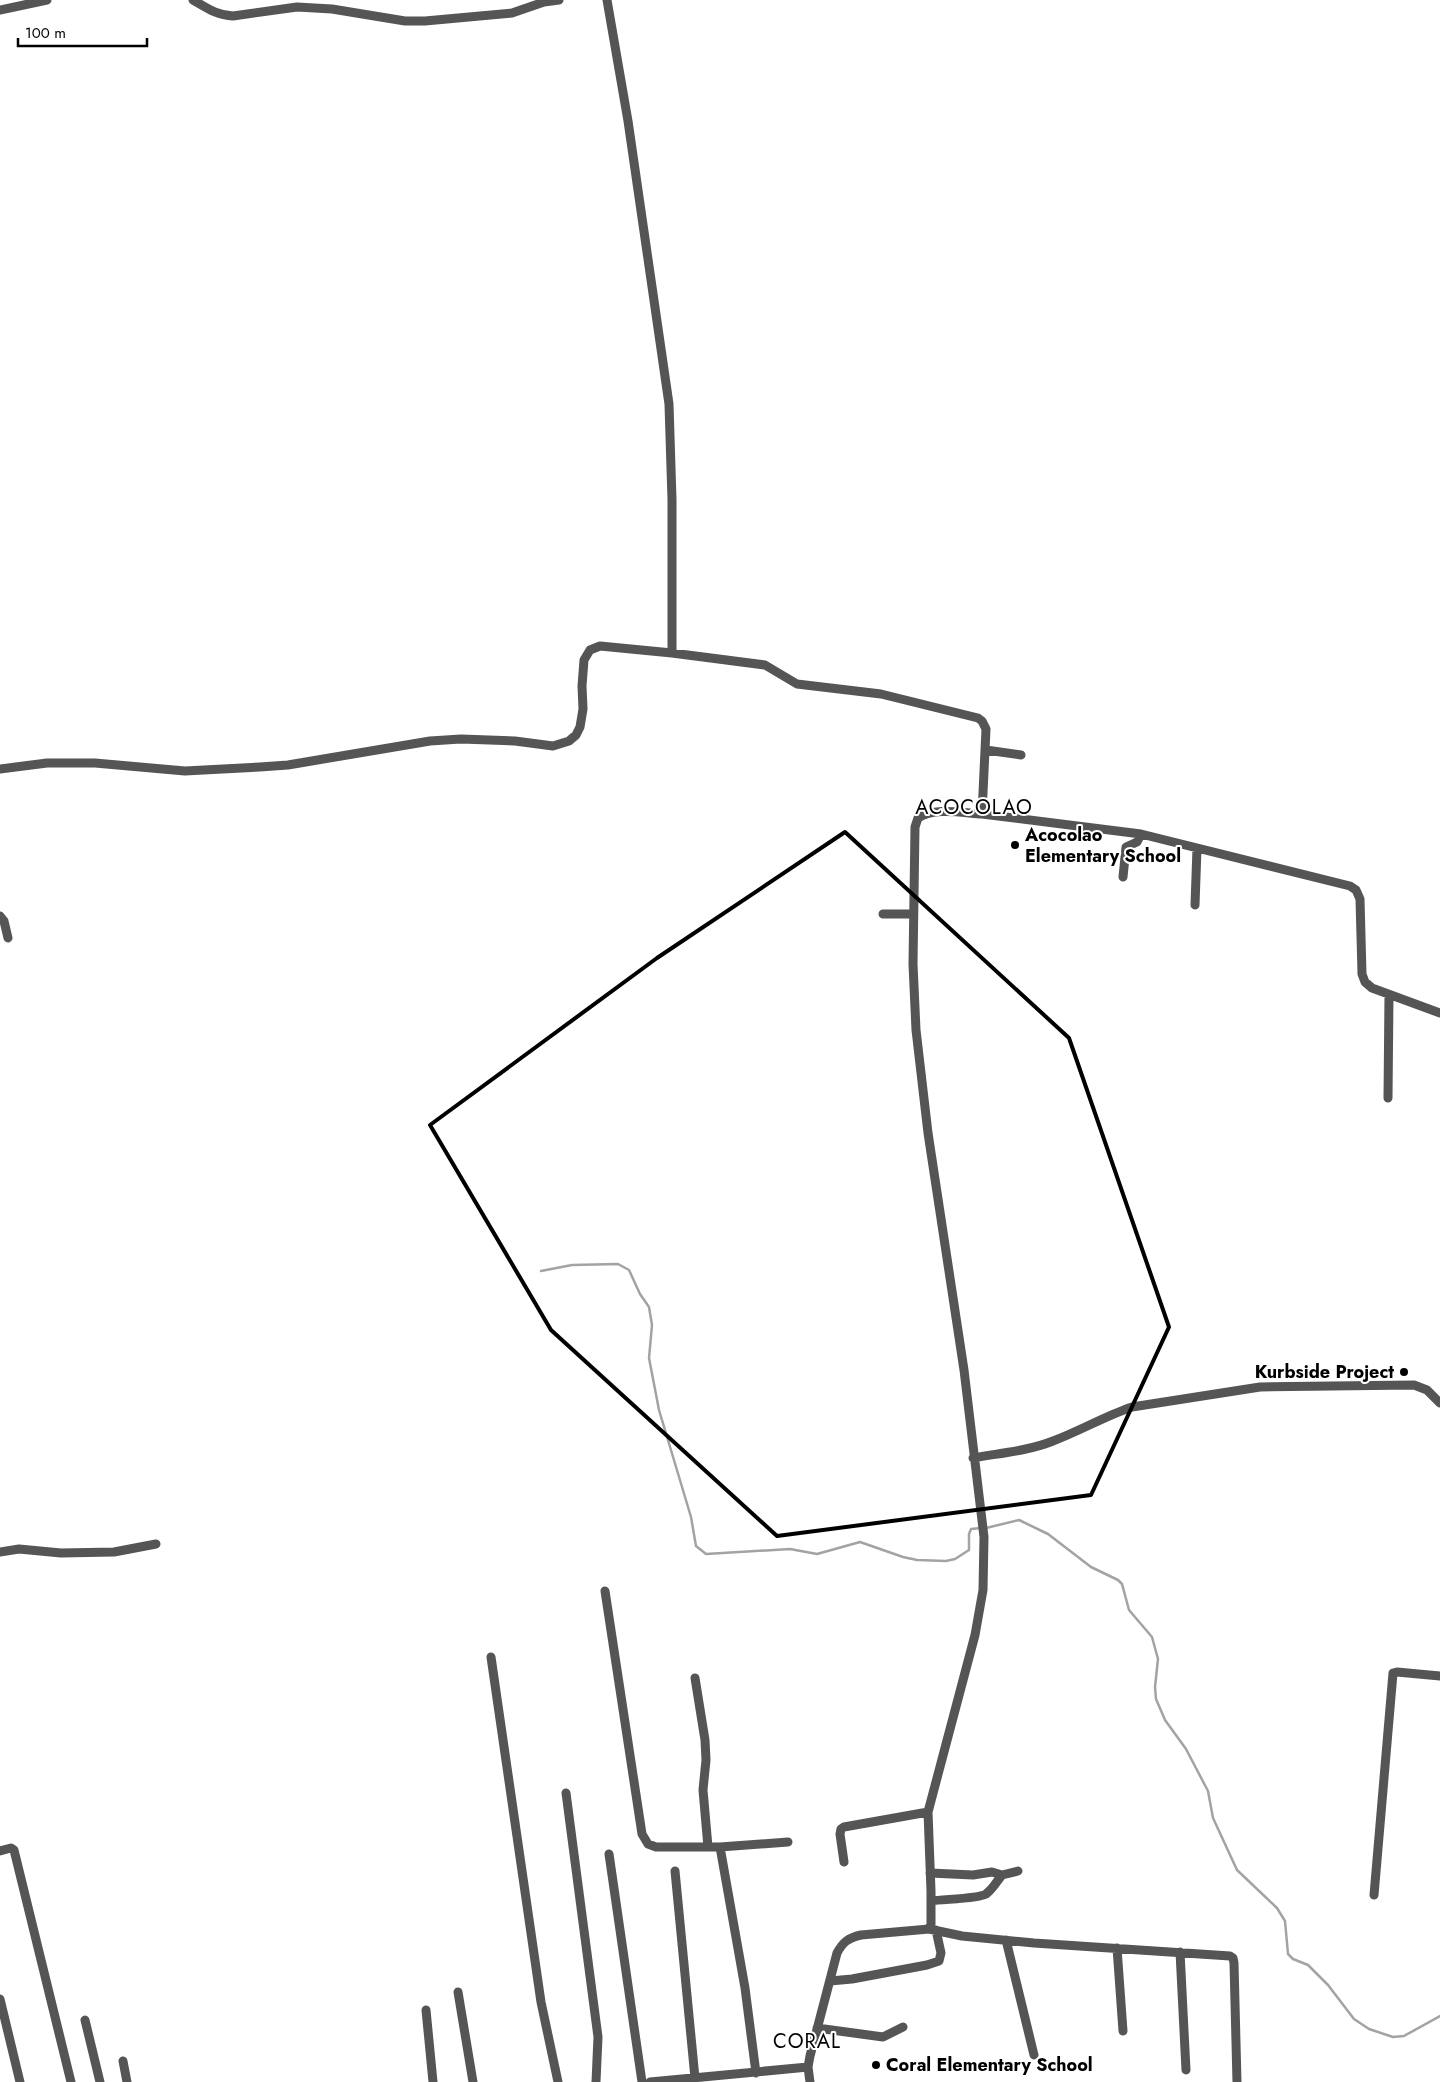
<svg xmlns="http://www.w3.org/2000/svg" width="1440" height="2082" font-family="Jost,sans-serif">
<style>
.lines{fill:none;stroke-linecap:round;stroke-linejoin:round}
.stream{stroke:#a3a3a3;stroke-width:2.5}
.minor{stroke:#555;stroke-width:9}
.marked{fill:none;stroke:#000;stroke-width:4;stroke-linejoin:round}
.poi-dot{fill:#000;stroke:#fff;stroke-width:2}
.labels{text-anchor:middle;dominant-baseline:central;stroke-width:4;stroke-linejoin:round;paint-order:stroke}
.poi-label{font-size:18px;font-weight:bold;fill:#000;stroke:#fff;text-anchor:start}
.quarter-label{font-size:20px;letter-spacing:1px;fill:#000;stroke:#fff}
</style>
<rect width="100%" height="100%" fill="#fff"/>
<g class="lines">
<path class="stream" d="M541 1271 572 1265 618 1264 629 1270 640 1294 649 1307 652 1325 649 1358 659 1410 691 1517 696 1546 706 1554 790 1549 817 1554 860 1542 903 1557 917 1560 946 1561 955 1559 969 1550V1534L971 1529 981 1528
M986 1528 1019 1520 1048 1534 1091 1567 1118 1580 1122 1584 1129 1610 1152 1637 1158 1659 1155 1687 1156 1699 1165 1720 1186 1749 1208 1791 1213 1818 1237 1870 1277 1908 1285 1921 1288 1954 1293 1959 1308 1965 1328 1985 1354 2019 1369 2029 1393 2037 1404 2036 1440 2016"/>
<path class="minor" d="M193 0C207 8 216 15 233 16L297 7 332 9 405 21H425L512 13 544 2 559 0
M607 0 628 121 669 404 672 500V653L765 665 797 684 881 694 978 718 982 721 986 729 982 814C963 813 934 807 918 818L915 827 913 964 916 1030 928 1133 964 1370 984 1537 983 1590 975 1635 928 1812 931 1891V1924L929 1929
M0 10 47 0
M986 750 1021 755
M0 769 47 763H95L185 771 260 767 288 765 430 741 461 739 515 741 553 746 569 741 576 735 580 727 583 709 582 686 584 660 590 650 600 646 672 653
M982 814 1141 834 1350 886 1356 890 1360 899 1362 974 1365 982 1372 988 1440 1013
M1123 877 1126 847 1137 842 1141 834
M1195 905 1197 848
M883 914H913
M0 916 4 921 8 938
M1388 1098 1389 995
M973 1458C1000 1453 1028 1451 1053 1441 1080 1431 1105 1416 1132 1407L1260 1387 1414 1385 1427 1390 1440 1403
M0 1552 19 1549 61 1553 114 1552 156 1544
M605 1591 642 1834 648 1844 656 1847H720L745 1988 756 2073
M491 1657 541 2002 558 2082
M695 1678 705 1740 706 1760 703 1790 708 1847
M566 1793 598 2037 596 2082
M720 1847 788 1842
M0 1851 11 1848 14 1850 71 2082
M609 1854 642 2082
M844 1862 840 1834 841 1829 844 1827 928 1812
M675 1871 695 2078
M930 1873 973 1875 992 1872 1002 1875 1018 1871
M1374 1895 1393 1673 1397 1672 1440 1676
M931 1901C943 1899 978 1899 986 1894 993 1889 997 1881 1002 1875
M1006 1940 1034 2055
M1117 1948 1123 2031
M1180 1952 1186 2070
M830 1981 852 1979 927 1965 939 1961 941 1953 936 1930
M458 1992 473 2082
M0 1999 20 2082
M426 2010 433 2082
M85 2020 100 2082
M817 2028 883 2037 903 2027
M123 2061 127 2082
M650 2082 808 2067
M810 2082 808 2067 810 2056 837 1953C843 1942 848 1938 861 1935L929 1929 962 1936 1034 1943 1230 1956 1233 1958 1234 1963 1237 2082"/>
</g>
<path class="marked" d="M845 832 1069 1038 1169 1327 1091 1495 777 1536 551 1330 430 1125 657 958Z"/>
<g class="poi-dot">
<circle cx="1015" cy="845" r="5"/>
<circle cx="1404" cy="1372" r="5"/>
<circle cx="876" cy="2065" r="5"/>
</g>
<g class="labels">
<g class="poi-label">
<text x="1025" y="835">Acocolao<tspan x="1025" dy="21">Elementary School</tspan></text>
<text x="1394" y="1372" text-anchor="end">Kurbside Project</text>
<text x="886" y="2065">Coral Elementary School</text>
</g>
<g class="quarter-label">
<text x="974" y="807">ACOCOLAO</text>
<text x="807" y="2041">CORAL</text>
</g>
</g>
<path d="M18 38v8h129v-8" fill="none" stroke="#000000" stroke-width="2.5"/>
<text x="25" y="38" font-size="15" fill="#000000" stroke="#ffffff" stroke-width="4" paint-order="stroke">100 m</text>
</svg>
